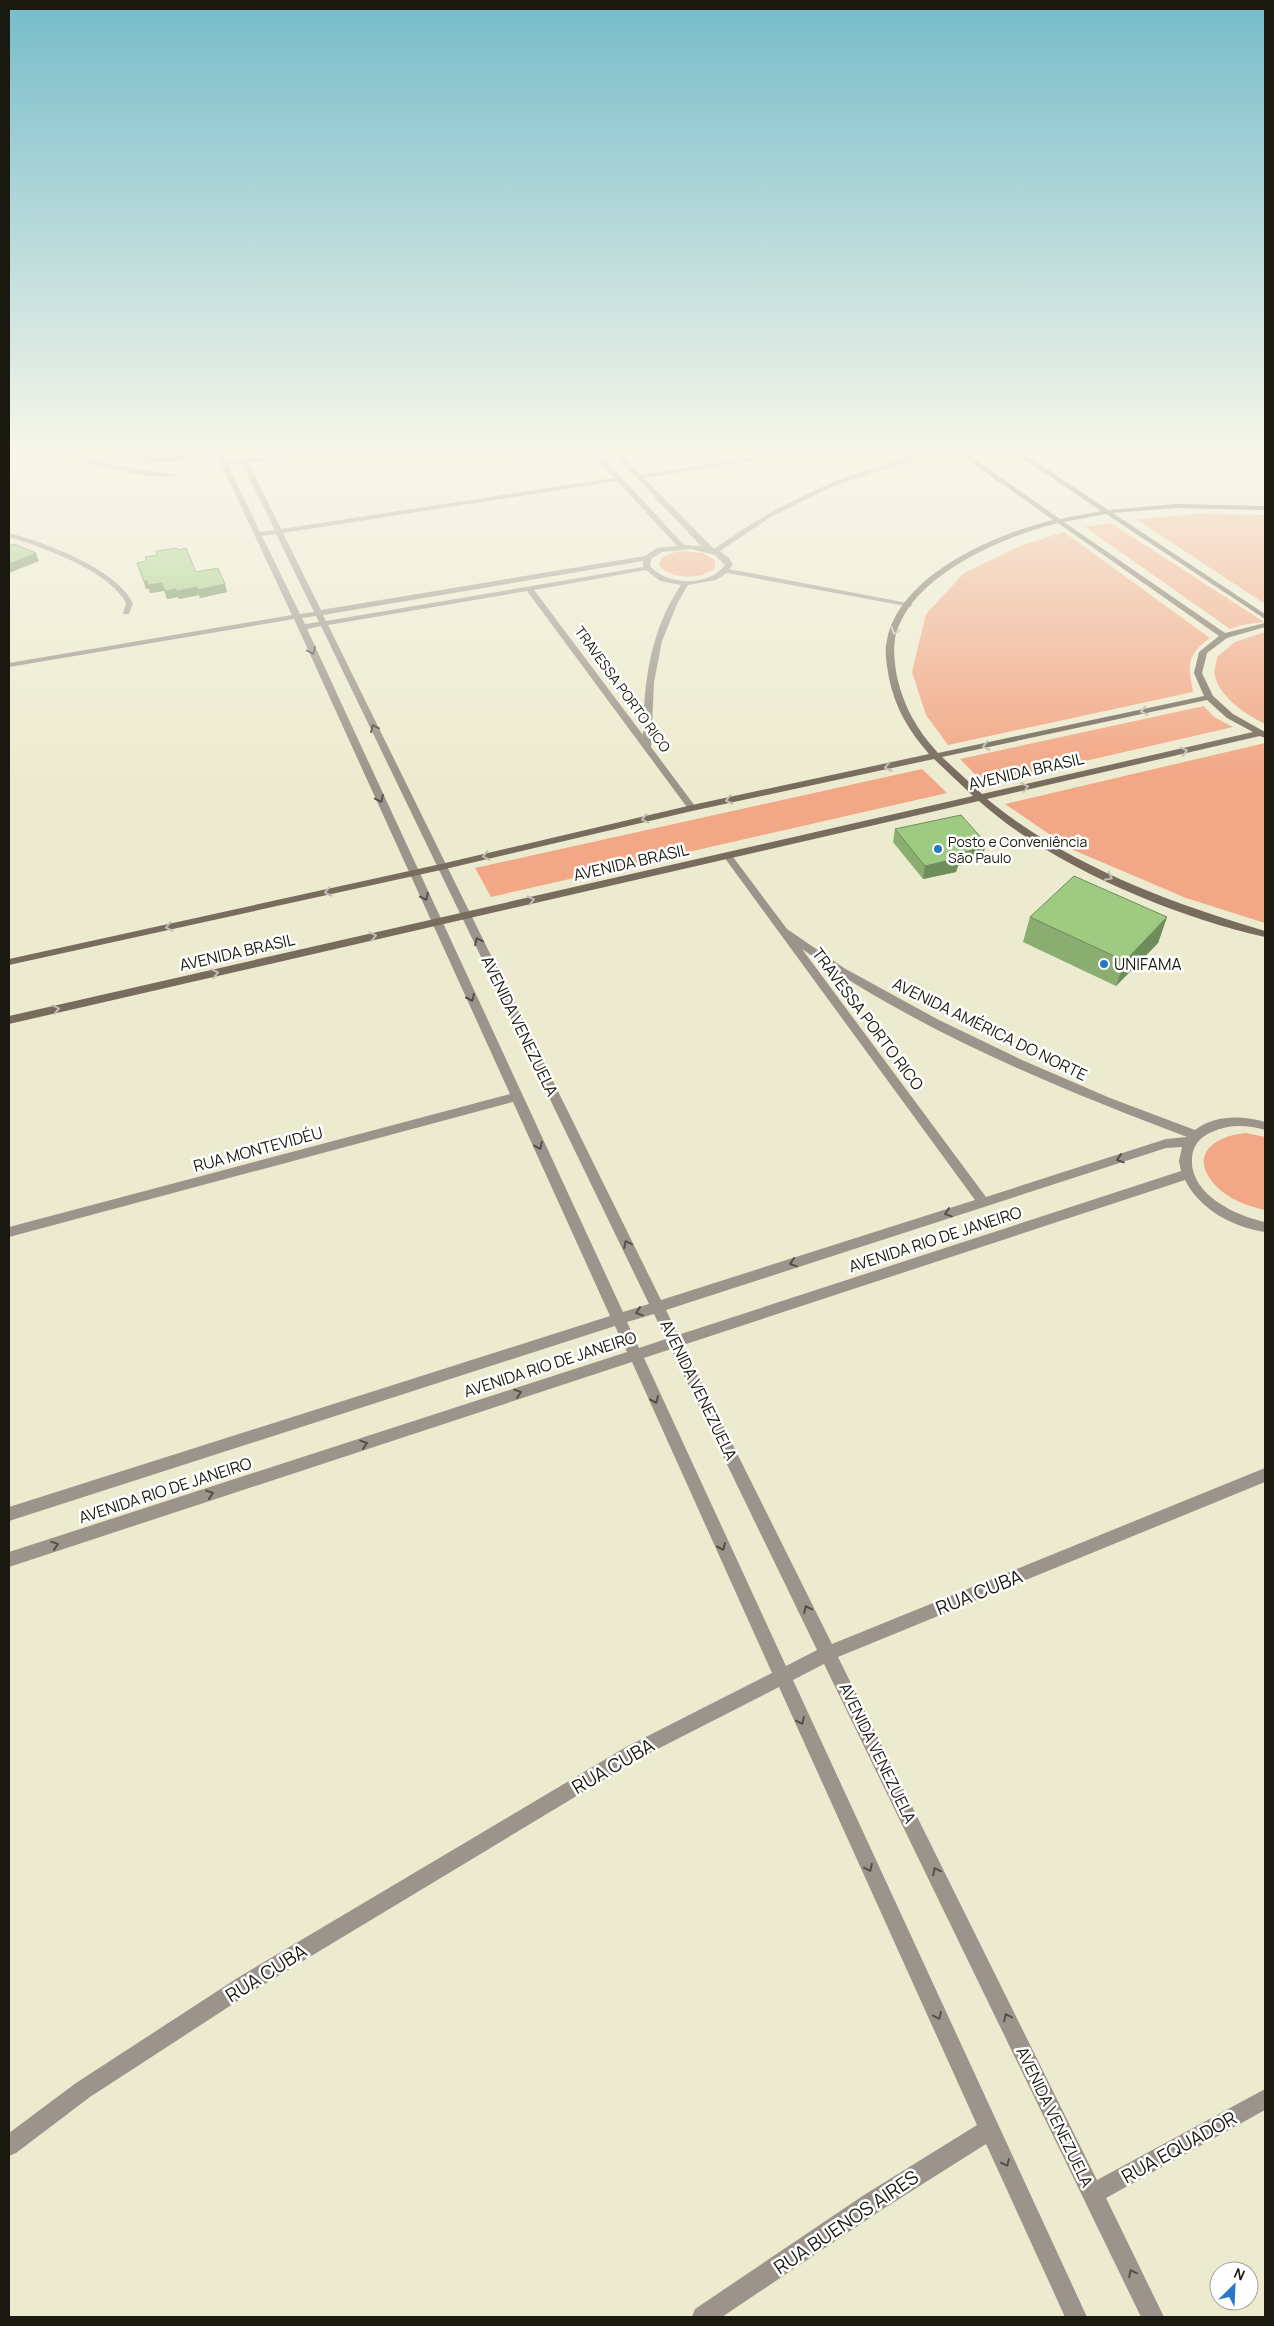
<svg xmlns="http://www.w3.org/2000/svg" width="1274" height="2326" font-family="Manrope,sans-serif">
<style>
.green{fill:#f2a786}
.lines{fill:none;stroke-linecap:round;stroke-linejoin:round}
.path{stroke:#9d9b86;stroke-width:2;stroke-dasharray:3 1;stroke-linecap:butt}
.street{fill:#9c948b;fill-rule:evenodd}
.secondary{fill:#776c5e;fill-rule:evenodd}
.wall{fill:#89ae6f}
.shaded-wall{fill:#6f8d5a}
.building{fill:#9fca81;stroke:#6f8d5a}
.oneway{stroke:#c2bdb7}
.oneway2{stroke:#545047}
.poi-dot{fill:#2777c6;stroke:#fff;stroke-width:2}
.labels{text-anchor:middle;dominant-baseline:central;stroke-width:5;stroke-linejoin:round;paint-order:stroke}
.far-street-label{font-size:14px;fill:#1a190f;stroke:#fff}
.far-poi-label{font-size:14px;fill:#1a190f;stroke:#fff;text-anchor:start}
.street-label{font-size:16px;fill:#1a190f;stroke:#fff}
.poi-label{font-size:16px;fill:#1a190f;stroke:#fff;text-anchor:start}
.near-street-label{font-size:19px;fill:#1a190f;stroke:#fff}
</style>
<rect width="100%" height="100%" fill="#edebcf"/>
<path class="green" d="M1198 514 1265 515V604L1136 519Z
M1111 523 1264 622 1242 625 1230 629 1085 527Z
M1064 532 1210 638C1186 655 1188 665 1193 692L948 745 926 715 912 672 926 614 964 573 1022 545Z
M684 551 703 553 715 560V568C701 580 673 580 659 566L661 558 675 552Z
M1265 632V724C1247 715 1220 698 1215 676 1213 671 1217 662 1217 657L1235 642Z
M1204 706 1214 717 1233 727 985 784 960 759Z
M1265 743V923L1186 898 1071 849 1005 804Z
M922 769 947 793 491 897 475 868Z
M1246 1133 1265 1137V1210C1248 1206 1230 1200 1217 1187 1187 1156 1213 1136 1246 1133Z"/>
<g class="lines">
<path class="path" d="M995 451 1003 457"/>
<path class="street" d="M56 451H66L116 466 178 475C164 484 72 461 56 451Z
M215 451H221L226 462 306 451H326L249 463 281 529 614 478 590 451H597L684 545 701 546 611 451H618L641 475 793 451H810L644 478 714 549C770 509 830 479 897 461 916 457 935 451 954 451L888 468 829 488 772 516 720 551 729 558 733 565 729 569 908 603 912 605 911 607 727 573 716 580 688 585 678 602 662 641 654 682 651 747 695 806V810H689L527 591 328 625 661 1300 975 1200 724 857V853H730L787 929 844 968 937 1019 1022 1060 1110 1098 1195 1130C1214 1115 1242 1115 1265 1122V1130C1247 1125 1229 1124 1212 1132 1200 1137 1193 1145 1192 1158 1189 1194 1236 1216 1265 1222V1232C1233 1227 1200 1210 1185 1180L683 1345 832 1644 1265 1468V1482L838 1657 1097 2180 1265 2089V2110L1106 2198 1164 2317H1141L824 1664 793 1680 1087 2317H1065L986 2144 880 2211 722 2317H692L695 2309 864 2195 977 2125 779 1687 638 1759 253 1991 90 2097 16 2153 9 2156V2133L76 2083 239 1977 626 1747 772 1673 632 1362 9 1567V1552L627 1352 615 1326 9 1521V1507L610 1316 513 1102 9 1237V1227L510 1094 294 619 9 667V663L292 615ZM242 464 275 530 260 532 228 465ZM617 481 677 546 657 548 645 556 321 610 283 533ZM276 534 314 612 300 614 262 536ZM691 549 715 555 725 565C709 587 667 586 650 566L651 559 662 552ZM643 561V567L326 621 323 615ZM646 570 660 581 681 585C650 631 644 681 643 735L534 590ZM316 616 319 622 305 624 302 618ZM321 626 649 1304 623 1312 307 629ZM802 949C919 1031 1054 1087 1187 1137L1166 1139 986 1197ZM1182 1147 1179 1161 1181 1171 678 1335 666 1310 1166 1148ZM654 1314 666 1339 639 1348 627 1322ZM671 1349 817 1650 786 1666 644 1358Z
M9 533C46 543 115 568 133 603L129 614H123L126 603C110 571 42 547 9 537Z"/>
<path class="secondary" d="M955 451H963L1060 519 1101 511 1012 451H1020L1108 510 1176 504 1265 506V510L1176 508 1113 513 1265 614V619L1106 514 1064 522 1225 633 1265 623V627L1227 638 1207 653 1202 673 1213 696 1233 714 1265 732V738L1260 736 987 799C1067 865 1167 902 1265 931V937C1172 916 1050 865 979 801L9 1024V1016L973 796 934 759 692 811 441 870 9 965V959L441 864 692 805 929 754C909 731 895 708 889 678 887 666 884 652 887 640 900 574 996 534 1053 520ZM1058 523 1219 636 1199 652 1194 673 1204 696 938 753C917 730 904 707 897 677 895 665 893 652 895 639 908 576 1002 537 1058 523ZM1207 700 1227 718 1253 732 982 794 942 757Z"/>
</g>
<path class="wall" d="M178 550 196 572 227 592 200 598 199 595 179 599 178 597 167 599 164 591 150 593 149 589H146L137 563 146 561 157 555 156 551Z
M895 829 983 856 972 858 971 863 958 866 956 872 923 879 893 842Z
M1030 917H1167L1158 943 1116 986 1023 942Z"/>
<path class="shaded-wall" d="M184 452 186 460 146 463 144 456Z
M36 553 39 561 9 573V564Z
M144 581H147L149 589H146Z
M162 583 164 591 150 593 148 585Z
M225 584 227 592 200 598 198 590Z
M197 587 199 595 179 599 177 591Z
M176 589 178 597 167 599 165 591Z
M986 843 983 856 972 858 971 863 958 866 956 872 923 879 925 866 955 854 970 846Z
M1167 917 1158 943 1116 986 1125 961Z"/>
<path class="building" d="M142 451H184V452L144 456Z
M14 544 36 553 9 564V546Z
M177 548 178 550 186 548 196 572 218 568 225 584 198 590 197 587 177 591 176 589 165 591 162 583 148 585 147 581H144L137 563 147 561 145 557 157 555 156 551Z
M961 815 986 843 970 846 974 850 955 854 959 858 925 866 895 829Z
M1074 876 1167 917 1125 961 1030 917Z"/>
<defs><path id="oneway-chevron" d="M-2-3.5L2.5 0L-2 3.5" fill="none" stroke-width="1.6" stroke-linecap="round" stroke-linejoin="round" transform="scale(1.25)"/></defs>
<g class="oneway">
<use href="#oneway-chevron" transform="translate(895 631) rotate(110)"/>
<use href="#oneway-chevron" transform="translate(1144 711) rotate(168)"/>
<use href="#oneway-chevron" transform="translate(986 746) rotate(168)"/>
<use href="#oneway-chevron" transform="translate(1184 751) rotate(-13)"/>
<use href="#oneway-chevron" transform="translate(888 767) rotate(168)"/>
<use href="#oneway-chevron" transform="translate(1025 787) rotate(-13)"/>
<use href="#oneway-chevron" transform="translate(729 800) rotate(168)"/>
<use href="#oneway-chevron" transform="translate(645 819) rotate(167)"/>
<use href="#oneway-chevron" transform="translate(486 856) rotate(167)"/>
<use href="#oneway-chevron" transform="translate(1109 877) rotate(26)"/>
<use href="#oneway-chevron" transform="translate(328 892) rotate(168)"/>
<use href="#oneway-chevron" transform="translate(531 900) rotate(-13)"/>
<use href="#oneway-chevron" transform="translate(169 927) rotate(168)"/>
<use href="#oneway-chevron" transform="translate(373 936) rotate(-13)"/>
<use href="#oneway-chevron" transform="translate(215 973) rotate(-13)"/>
<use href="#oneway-chevron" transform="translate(56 1009) rotate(-13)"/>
</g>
<g class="oneway2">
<use href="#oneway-chevron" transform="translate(312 651) rotate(65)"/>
<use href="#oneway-chevron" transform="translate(374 728) rotate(-116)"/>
<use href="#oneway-chevron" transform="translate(380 799) rotate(65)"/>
<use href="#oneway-chevron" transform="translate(425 897) rotate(65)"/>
<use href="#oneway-chevron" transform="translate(478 941) rotate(-116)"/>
<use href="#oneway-chevron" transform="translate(471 998) rotate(66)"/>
<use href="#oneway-chevron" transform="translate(539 1146) rotate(65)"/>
<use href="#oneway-chevron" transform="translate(1120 1159) rotate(162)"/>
<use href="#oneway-chevron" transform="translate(948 1213) rotate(162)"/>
<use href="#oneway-chevron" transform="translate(627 1244) rotate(-116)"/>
<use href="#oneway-chevron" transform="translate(793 1263) rotate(162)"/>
<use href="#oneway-chevron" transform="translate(639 1312) rotate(162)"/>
<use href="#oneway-chevron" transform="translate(518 1393) rotate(-18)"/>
<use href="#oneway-chevron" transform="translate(655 1400) rotate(66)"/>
<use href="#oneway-chevron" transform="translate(364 1444) rotate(-18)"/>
<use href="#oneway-chevron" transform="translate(210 1494) rotate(-18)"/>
<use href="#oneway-chevron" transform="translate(55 1545) rotate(-18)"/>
<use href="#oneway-chevron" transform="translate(722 1547) rotate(66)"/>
<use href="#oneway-chevron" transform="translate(807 1609) rotate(-116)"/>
<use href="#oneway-chevron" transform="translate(801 1721) rotate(65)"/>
<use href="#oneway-chevron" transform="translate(869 1868) rotate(65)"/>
<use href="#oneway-chevron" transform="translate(936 1871) rotate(-116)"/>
<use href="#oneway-chevron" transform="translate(938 2016) rotate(65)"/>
<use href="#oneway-chevron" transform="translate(1007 2017) rotate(-116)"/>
<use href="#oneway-chevron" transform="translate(1006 2163) rotate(65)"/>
<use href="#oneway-chevron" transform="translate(1132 2273) rotate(-116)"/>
</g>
<linearGradient id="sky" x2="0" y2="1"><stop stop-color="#75bcca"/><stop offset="0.58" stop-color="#f7f6e9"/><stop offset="1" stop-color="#f7f6e9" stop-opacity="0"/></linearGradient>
<rect width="1274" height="777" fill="url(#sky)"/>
<g class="poi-dot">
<circle cx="938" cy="849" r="5"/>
<circle cx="1104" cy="964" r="5"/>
</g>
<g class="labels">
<g class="far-street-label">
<text transform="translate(623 689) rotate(54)">TRAVESSA PORTO RICO</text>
</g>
<g class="far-poi-label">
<text x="948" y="841">Posto e Conveniência<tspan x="948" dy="16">São Paulo</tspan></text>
</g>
<g class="street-label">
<text transform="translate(1026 771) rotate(-13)">AVENIDA BRASIL</text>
<text transform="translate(631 862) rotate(-13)">AVENIDA BRASIL</text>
<text transform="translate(237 952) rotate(-13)">AVENIDA BRASIL</text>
<text transform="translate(868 1019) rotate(53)">TRAVESSA PORTO RICO</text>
<text transform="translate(520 1026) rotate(64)">AVENIDA VENEZUELA</text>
<text transform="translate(990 1029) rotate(26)">AVENIDA AMÉRICA DO NORTE</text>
<text transform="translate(258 1149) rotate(-15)">RUA MONTEVIDÉU</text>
<text transform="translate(935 1239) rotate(-18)">AVENIDA RIO DE JANEIRO</text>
<text transform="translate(550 1364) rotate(-18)">AVENIDA RIO DE JANEIRO</text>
<text transform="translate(699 1390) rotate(64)">AVENIDA VENEZUELA</text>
<text transform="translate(165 1490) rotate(-18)">AVENIDA RIO DE JANEIRO</text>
<text transform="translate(878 1753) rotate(64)">AVENIDA VENEZUELA</text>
<text transform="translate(1055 2117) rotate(64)">AVENIDA VENEZUELA</text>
</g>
<g class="poi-label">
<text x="1114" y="964">UNIFAMA</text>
</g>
<g class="near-street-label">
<text transform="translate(979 1592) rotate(-22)">RUA CUBA</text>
<text transform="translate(613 1766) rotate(-30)">RUA CUBA</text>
<text transform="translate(266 1973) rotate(-32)">RUA CUBA</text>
<text transform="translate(1179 2147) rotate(-29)">RUA EQUADOR</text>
<text transform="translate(846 2222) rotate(-34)">RUA BUENOS AIRES</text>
</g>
</g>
<rect width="1274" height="2326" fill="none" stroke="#1a190f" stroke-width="20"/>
<g transform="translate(1234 2286) rotate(24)"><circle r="24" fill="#ffffff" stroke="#a3a39f"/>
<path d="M0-4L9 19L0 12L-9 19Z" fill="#2777c6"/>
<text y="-8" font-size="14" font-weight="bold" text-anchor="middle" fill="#1a190f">N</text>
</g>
</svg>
